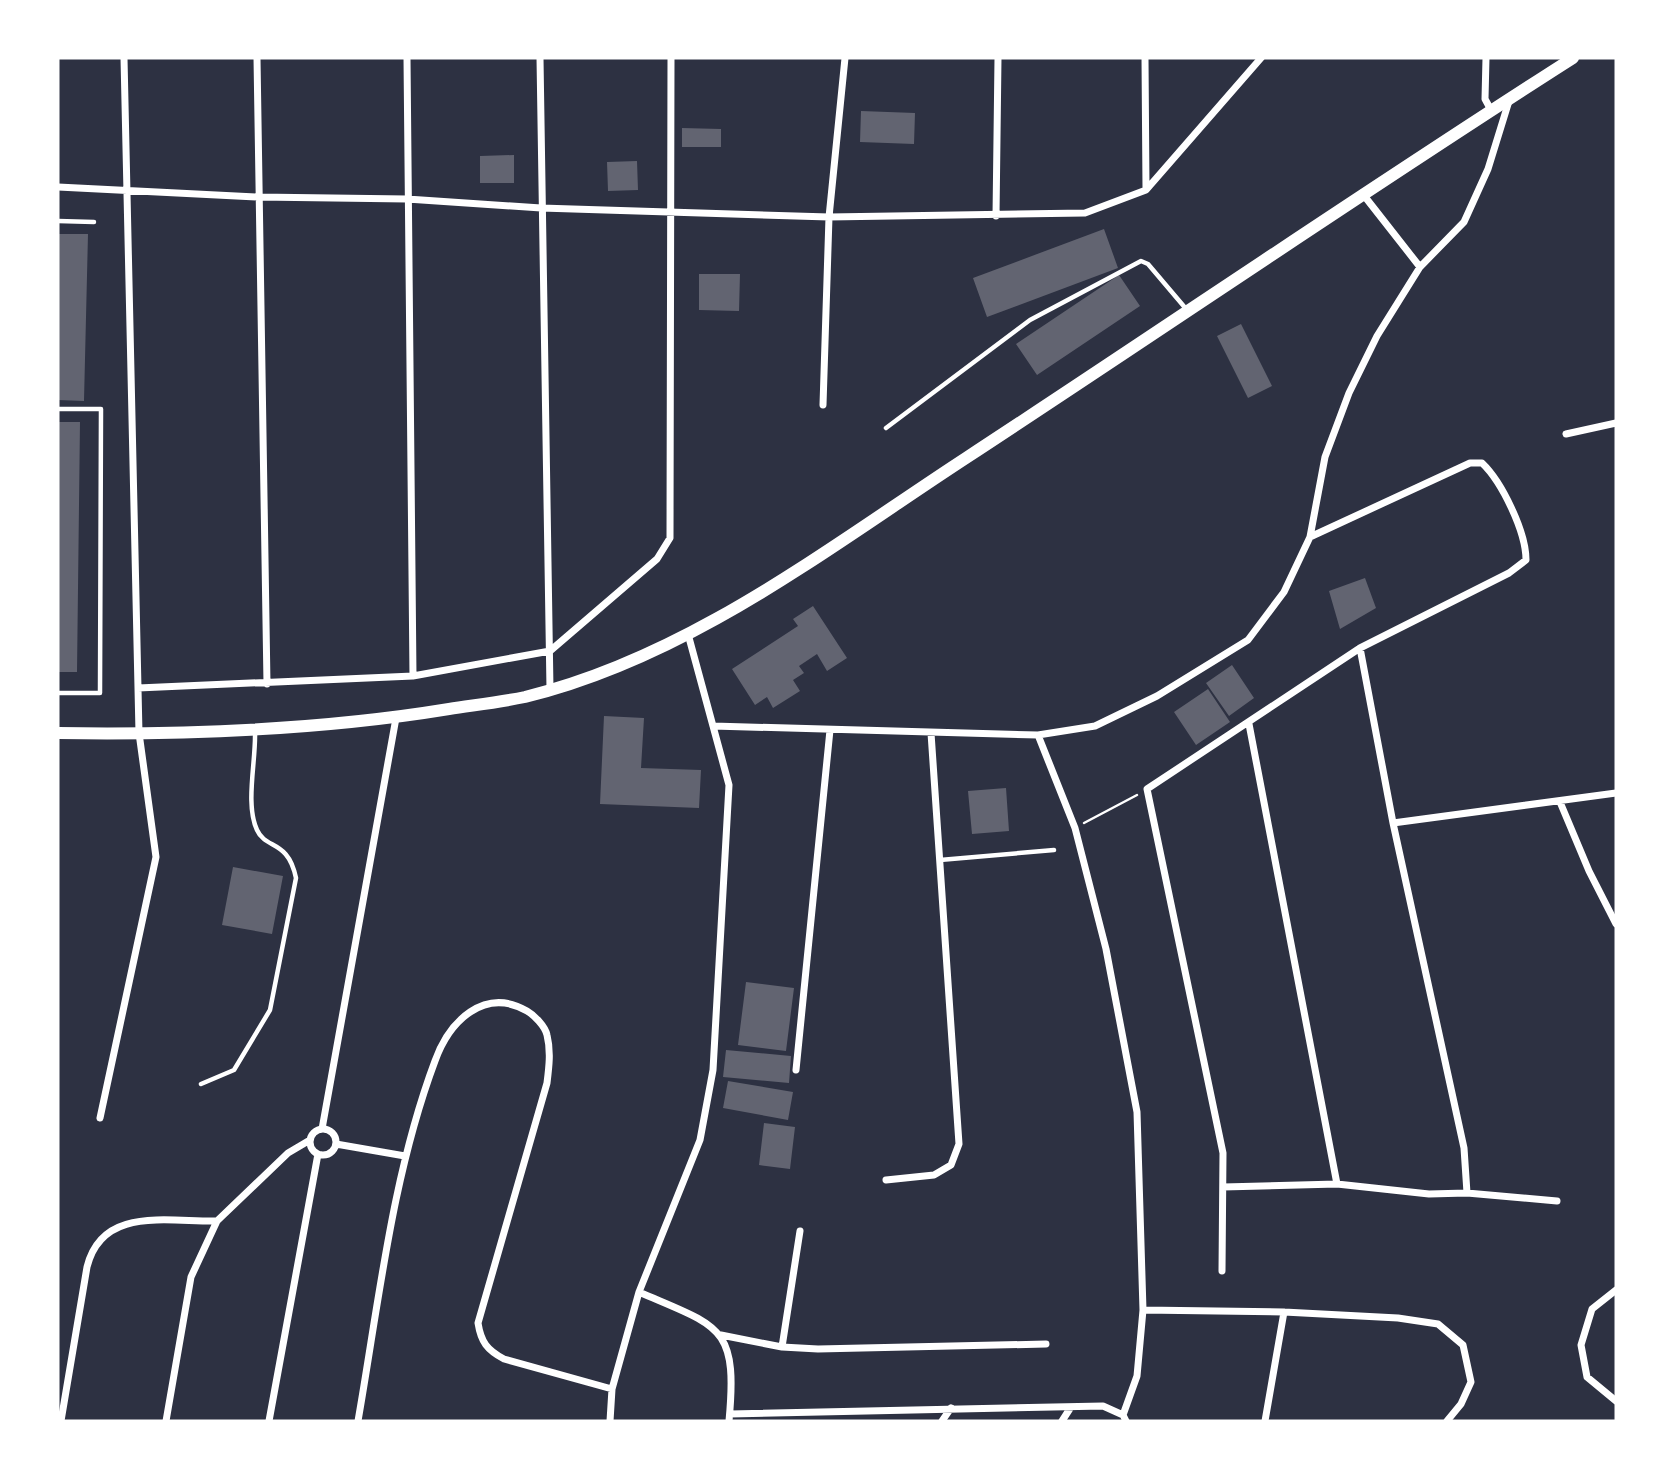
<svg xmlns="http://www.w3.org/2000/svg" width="1674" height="1479" font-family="Merriweather,serif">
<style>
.building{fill:#626471}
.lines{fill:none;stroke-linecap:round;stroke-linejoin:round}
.path{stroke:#fff;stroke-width:2.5}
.service{stroke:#fff;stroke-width:4.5}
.minor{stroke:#fff;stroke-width:7}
.primary{stroke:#fff;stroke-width:12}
</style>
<rect width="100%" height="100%" fill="#2d3142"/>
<path class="building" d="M861 111 915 113 914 144 860 142Z
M682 128 721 129V147H682Z
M514 155V183H480V156Z
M637 161 638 190 608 191 607 162Z
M1104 229 1118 268 987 317 973 278Z
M58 234H88L84 401 58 400Z
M699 274H740L739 311 699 310Z
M1119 275 1140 306 1037 375 1016 344Z
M1241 324 1272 386 1248 398 1217 336Z
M58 422H80L77 672H58Z
M1365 578 1376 608 1340 629 1329 591Z
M813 606 847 658 827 671 817 654 799 666 804 673 793 680 800 691 773 708 767 697 755 705 732 669 798 626 793 619Z
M1232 665 1254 698 1229 716 1206 683Z
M1208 689 1230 722 1196 745 1174 712Z
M604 716 644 718 641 768 701 770 699 808 600 804Z
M1006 788 1009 831 972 834 968 791Z
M233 867 283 876 272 934 222 925Z
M746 982 794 988 786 1051 738 1045Z
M726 1050 791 1056 789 1083 723 1077Z
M728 1081 793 1092 788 1120 723 1108Z
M764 1123 795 1127 790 1169 759 1165Z"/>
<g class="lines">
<path class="path" d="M1084 823 1137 795"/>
<path class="service" d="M58 221 94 222
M58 409H101L100 693H58
M886 428 1030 320 1141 261 1148 264 1187 310
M940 860 1054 850
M201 1084 234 1070 270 1010 296 878C288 839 266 850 257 830 245 804 256 762 255 732"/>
<path class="minor" d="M257 58 267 684
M407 58 413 676
M540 58 550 689
M1145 58 1146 189
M1486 58 1485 99 1491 110
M58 187 258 197 407 199 541 208 829 217 1085 213 1146 190 1261 58
M996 216 998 58
M1420 267 1464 222 1488 169 1509 101
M823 405 829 217 845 58
M1566 434 1616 423
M1360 648 1393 823 1464 1148 1467 1193
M138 688 413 676 550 651 657 559 670 538 671 58
M1249 724 1337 1184
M713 726 1038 735 1095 726 1157 696 1248 640 1284 592 1310 537 1325 457 1349 393 1377 336 1420 267 1362 193
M1038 735 1075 828 1106 949 1137 1112 1143 1310 1284 1312 1398 1318 1438 1324 1463 1345 1471 1382 1461 1404 1447 1421
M1560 802 1589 871 1616 924
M1393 823 1616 793
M796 1070 830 730
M100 1118 156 857 139 733 124 58
M322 1129 396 718
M310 1142a13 13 0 1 1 26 0a13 13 0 1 1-26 0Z
M336 1144 405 1156
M886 1180 934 1175 951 1165 959 1144 931 733
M1223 1187 1337 1184 1429 1194 1467 1193 1557 1201
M1222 1271 1223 1153 1147 789 1360 648 1509 573 1526 560C1526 532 1502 482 1482 463H1470L1310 537
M1616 1290 1592 1309 1581 1345 1587 1377 1616 1401
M639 1292C720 1327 738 1325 729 1421
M721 1335 782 1347 800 1231
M782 1347 818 1349 1046 1344
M730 1414 1103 1406 1123 1415
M61 1421 87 1267C102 1206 167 1222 217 1221
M166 1421 191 1277 217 1221 288 1153 310 1140
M269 1421 318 1154
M358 1421C379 1301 392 1176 435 1061 449 1022 484 986 527 1011 534 1015 545 1026 547 1035 551 1051 549 1067 547 1083L478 1323C481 1342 487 1350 504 1359L612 1389
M610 1421 612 1389 639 1292 700 1140 713 1070 729 785 688 634
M942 1421 951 1408
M1062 1421 1071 1407
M1126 1421 1123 1415 1137 1376 1143 1310
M1265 1421 1284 1312"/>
<path class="primary" d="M58 733C188 735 321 730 449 709 475 705 501 702 525 697 689 657 828 548 966 458 1169 325 1369 188 1573 58"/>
</g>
<rect width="1674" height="1479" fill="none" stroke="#ffffff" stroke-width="119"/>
</svg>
